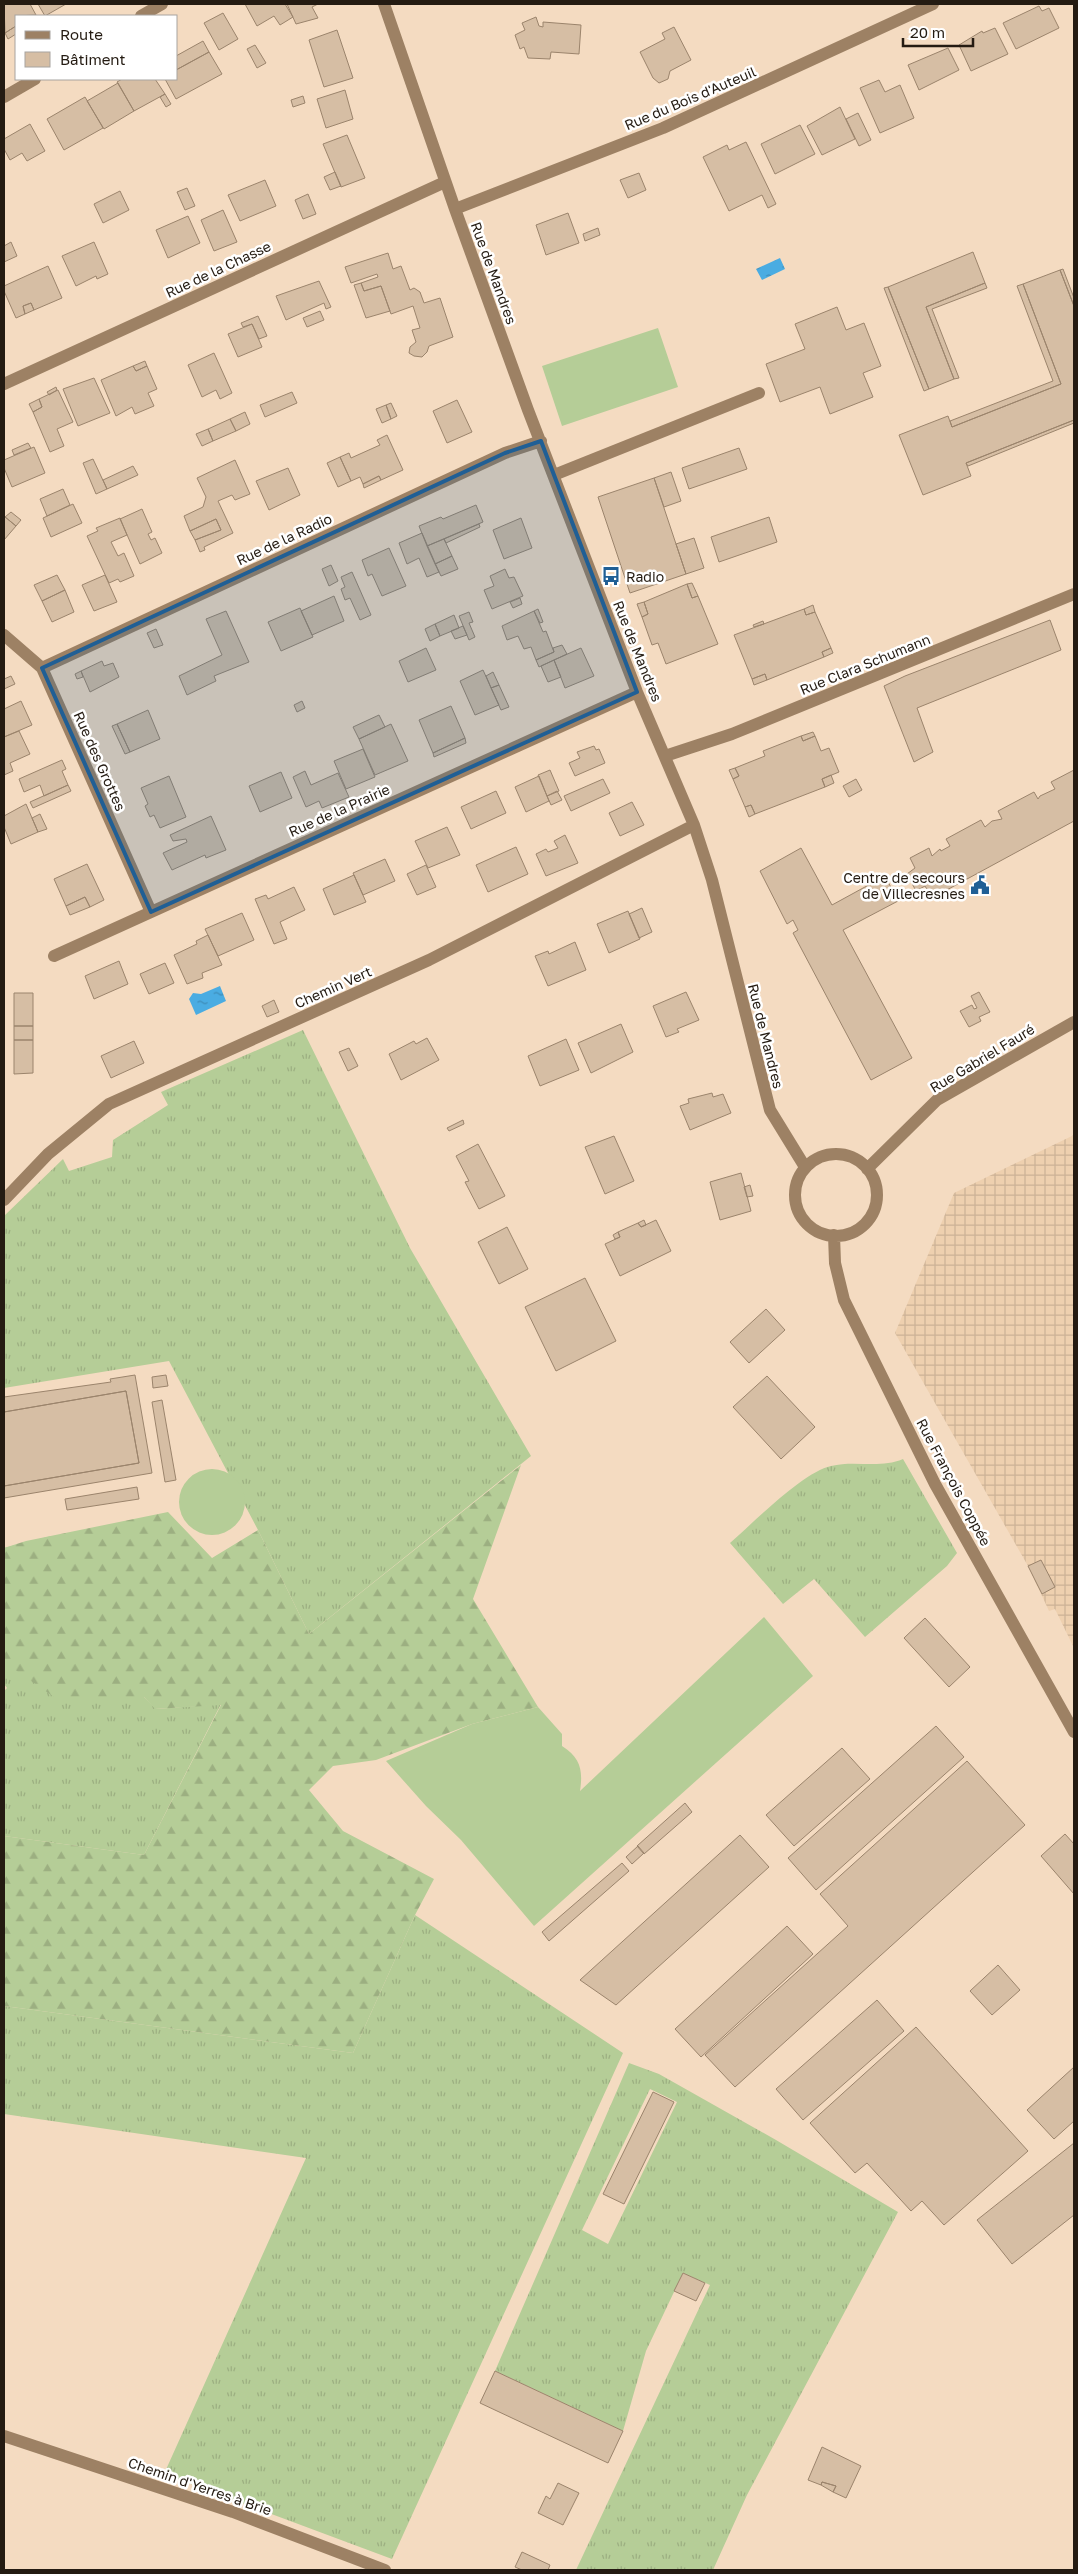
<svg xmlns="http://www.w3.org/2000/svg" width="1078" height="2574" font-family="'Golos Text',sans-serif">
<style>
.industrial{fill:url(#industrial-grid)}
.grass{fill:url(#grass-tufts);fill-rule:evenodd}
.forest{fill:url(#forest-firs)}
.pitch{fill:#b5cd97}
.water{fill:url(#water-ripples)}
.building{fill:#d6bea4;stroke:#9b846c}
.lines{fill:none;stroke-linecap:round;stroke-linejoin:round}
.minor{stroke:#9d8164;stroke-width:12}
.marked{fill:#205f95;fill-opacity:0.2;stroke:#205f95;stroke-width:4;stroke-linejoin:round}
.labels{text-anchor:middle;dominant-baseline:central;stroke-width:5;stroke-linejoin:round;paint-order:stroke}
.street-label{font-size:14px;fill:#241b12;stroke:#fff}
.poi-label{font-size:14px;fill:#241b12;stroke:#fff;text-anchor:start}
</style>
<defs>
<pattern id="industrial-grid" width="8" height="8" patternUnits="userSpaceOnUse" patternTransform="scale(1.25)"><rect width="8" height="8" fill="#eed0af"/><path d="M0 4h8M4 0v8" fill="none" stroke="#ccb296"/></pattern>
<pattern id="grass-tufts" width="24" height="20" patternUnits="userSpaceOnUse" patternTransform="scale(1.25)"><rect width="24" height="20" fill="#b5cd97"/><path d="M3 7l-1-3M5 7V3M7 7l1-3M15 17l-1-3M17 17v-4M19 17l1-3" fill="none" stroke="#9caf81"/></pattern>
<pattern id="forest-firs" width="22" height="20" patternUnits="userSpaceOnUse" patternTransform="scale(1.25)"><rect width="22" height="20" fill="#b5cd97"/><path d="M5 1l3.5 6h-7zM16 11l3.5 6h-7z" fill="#9caf81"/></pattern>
<pattern id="water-ripples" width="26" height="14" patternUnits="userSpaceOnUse" patternTransform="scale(1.25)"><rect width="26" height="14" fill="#4aace2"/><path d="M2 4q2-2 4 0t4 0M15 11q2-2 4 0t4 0" fill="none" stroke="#3d8bb6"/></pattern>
</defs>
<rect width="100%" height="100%" fill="#f4dbc1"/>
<path class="industrial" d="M1074 1135V1648L1055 1609 1049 1611 1028 1566 895 1333 954 1193Z"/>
<path class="grass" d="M303 1030 410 1248 531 1456 309 1634 258 1530 169 1361 4 1388V1216L63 1159 69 1171 112 1157 113 1140 168 1105 161 1092Z
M903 1459 957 1553 947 1566 865 1637 814 1579 783 1604 730 1543C753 1523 803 1472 831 1466 855 1460 880 1469 903 1459Z
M51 1536 91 1696 144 1697 156 1709 221 1704 144 1855 4 1836V1691L7 1688 4 1684V1548Z
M415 1915 623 2053 392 2559 164 2474 306 2158 4 2114V2006L353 2053Z
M629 2063 659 2074 776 2140 898 2212 747 2495 713 2570H576L710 2285 683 2273 646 2351 623 2431 495 2371ZM650 2089 677 2102 608 2244 582 2230Z"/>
<path class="forest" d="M521 1465 473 1599 538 1707 472 1724 376 1760 333 1766 309 1790 343 1831 434 1879 415 1915 353 2053 4 2006V1836L144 1855 221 1705 155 1709 144 1697H54L4 1662V1548L26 1541 168 1512 212 1558 258 1530 309 1634Z"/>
<path class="pitch" d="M658 328 678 387 562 426 542 366Z
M179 1502a33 33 0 1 1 66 0a33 33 0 1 1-66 0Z
M764 1617 813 1676 534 1926 461 1840 426 1806 386 1761 472 1724 538 1707 562 1734V1746C581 1758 583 1771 580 1791Z"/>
<path class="water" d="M780 258 785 269 762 280 756 269Z
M220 986 226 1001 196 1015 189 999 193 993 201 994Z"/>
<path class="building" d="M4 4H30L36 15 16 16V26L5 33Z
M38 4H66L45 16Z
M245 4H285L293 17 280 25 274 16 257 26Z
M287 4H318L312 7 318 18 296 24Z
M1039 6 1042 11 1049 8 1059 28 1016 49 1003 23Z
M223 13 238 39 219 50 204 23Z
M536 17 539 26 543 27V22L581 25 579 54 551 52 550 59 528 58 524 47 520 49 515 35 525 30 522 23Z
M16 26V34L8 39 5 33Z
M674 27 691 60 670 71 668 79 659 83 653 78 640 52 665 39 662 33Z
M995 28 1008 54 971 71 959 45 982 31 983 33Z
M337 30 353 78 324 87 309 40Z
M203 41 209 52 176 70V56Z
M255 45 266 63 257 68 247 49Z
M948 48 959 70 919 90 908 65Z
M209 52 222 74 176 99 165 79H176V70Z
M122 79H155L165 94 134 111 117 82Z
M879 80 885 92 900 85 914 118 880 133 860 88Z
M118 83 134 111 104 129 87 101Z
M345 90 353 119 326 128 317 99Z
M165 94 171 104 166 107 160 97Z
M303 96 305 103 293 107 291 100Z
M85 97 103 128 64 150 47 119Z
M840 107 855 139 822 155 807 126Z
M858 113 871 140 859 146 846 119Z
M30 124 45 151 27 161 22 153 10 160 4 149V139Z
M800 125 815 154 775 174 761 144Z
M347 135 365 178 341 187 323 144Z
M746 142 776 204 768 208 762 195 729 211 703 157 727 145 729 150Z
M335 172 341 186 330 190 324 177Z
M639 173 646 190 628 198 620 180Z
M265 180 276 206 240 221 228 195Z
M187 188 195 206 185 210 177 192Z
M120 191 129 210 103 223 94 204Z
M308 194 316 214 303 219 295 200Z
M223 210 237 242 214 251 201 220Z
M568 213 579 243 546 255 536 225Z
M188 216 200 243 168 258 156 230Z
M598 228 600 235 585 241 583 234Z
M11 242 17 256 4 262V246Z
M94 242 108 274 97 279 96 276 76 286 62 256Z
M973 252 985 283 926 307 954 379 929 389 888 287Z
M388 253 393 269 401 266 410 290 414 288 420 292 424 303 440 298 453 337 429 346 427 352 422 357 414 356 409 353 410 347 416 342 412 330 420 328 413 306 391 314 381 286 364 291 361 283 378 277 377 274 351 283 345 267Z
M48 266 62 298 34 310 31 303 23 306 25 314 16 318 4 291V286Z
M1063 269 1074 298V306L1060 270Z
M1060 270 1074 306V420L966 463 971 476 923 495 899 435 948 416 952 427 1061 384 1023 284Z
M319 281 331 307 326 309 324 303 286 320 276 296Z
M361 283 364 291 381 286 390 311 366 318 354 285Z
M985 283 987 288 932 309 959 378 954 379 926 307Z
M1023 284 1061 384 952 427 950 421 1053 381 1017 286Z
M888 287 929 389 924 391 884 288Z
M31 303 34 310 25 314 23 306Z
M837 307 846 330 864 323 881 366 863 373 873 397 830 414 820 387 780 402 766 364 805 349 795 324Z
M320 311 324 320 307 327 303 318Z
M258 316 267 336 259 339 252 324 243 327 241 323Z
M252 324 262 347 238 357 228 334Z
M214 353 232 393 220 399 216 390 202 397 188 365Z
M145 361 147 366 136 371 133 366Z
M133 366 136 371 147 366 157 389 148 393 154 406 135 414 132 407 116 416 101 380Z
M94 378 110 413 78 426 63 389Z
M56 387 57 390 49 395 47 392Z
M58 390 73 422 57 429 64 446 50 452 33 412 42 407 39 399Z
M292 392 297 403 265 417 260 405Z
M39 399 42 407 33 412 29 404Z
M457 400 472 432 447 443 433 411Z
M391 403 397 416 391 419 386 405Z
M386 405 391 419 382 423 376 409Z
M245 412 250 424 236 431 230 419Z
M230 419 236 431 213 441 208 429Z
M1074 420V423L968 466 966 463Z
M208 429 213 441 202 446 196 434Z
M387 435 403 470 381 480 379 476 363 484 360 477 351 481 340 457 349 453 351 458 380 445 377 440Z
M28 443 31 448 14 455 12 450Z
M34 447 45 473 12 487 4 468V460Z
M739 448 747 469 689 489 682 468Z
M340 457 351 481 338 487 327 463Z
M93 459 107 489 96 494 83 463Z
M235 460 250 494 235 500 232 495 218 501 233 533 204 547 205 550 200 552 195 540 221 530 216 519 190 531 184 516 203 507 206 497 197 478Z
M133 466 138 475 107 489 103 480Z
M288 468 300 495 269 510 256 481Z
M671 472 681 501 664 507 654 478Z
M379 476 381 480 364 488 363 484Z
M654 478 686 574 630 593 598 497Z
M63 489 70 505 47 516 40 499Z
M73 504 82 523 51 537 43 518Z
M476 505 483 522 427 546 419 526 441 517 443 519Z
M142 509 152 532 148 534 151 540 155 538 162 553 140 564 120 519Z
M11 512 21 520 16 526 5 517Z
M4 516 16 526 4 540Z
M769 517 777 542 719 562 711 537Z
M120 518 127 535 111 542 118 556 124 553 134 576 120 582 118 579 109 583 87 536 98 531 96 528Z
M521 518 532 548 504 559 493 530Z
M216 519 221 530 195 540 190 531Z
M479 524 480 527 446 543 444 539Z
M422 533 439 572 427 577 419 558 407 564 399 543Z
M694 538 704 568 686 574 676 544Z
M444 539 452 556 435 564 427 546Z
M389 548 406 586 382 596 372 574 368 576 362 560Z
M452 556 458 569 441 576 435 564Z
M331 565 338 581 329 586 322 569Z
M505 569 509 578 514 577 523 596 492 609 484 590 494 586 490 576Z
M352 572 371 615 360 620 350 598 345 600 341 589 345 587 341 577Z
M57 575 65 590 42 601 34 585Z
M105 575 117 602 94 611 82 585Z
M692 583 698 596 692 598 687 584Z
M687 584 692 598 698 596 718 644 666 664 658 643 652 645 642 617 648 614 644 602Z
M65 590 74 612 52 622 42 601Z
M334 596 344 621 312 635 301 611Z
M520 598 522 604 513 608 510 602Z
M644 602 648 614 642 617 637 604Z
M813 605 815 612 806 615 804 609Z
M300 608 313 637 281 651 268 622Z
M538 609 543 622 540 623 534 611Z
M804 609 806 615 815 612 831 648 822 652 824 657 767 680 765 674 752 679 734 635Z
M226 611 249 662 214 676 216 681 187 695 179 676 222 655 206 619Z
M534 611 543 632 546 631 554 652 536 660 531 647 524 649 518 636 507 640 502 626Z
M469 612 473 622 469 623 475 637 469 640 459 616Z
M454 615 459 628 440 636 435 624Z
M1050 620 1061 650 917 708 933 752 914 762 884 686 905 676Z
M763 621 764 624 754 627 753 625Z
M435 624 440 636 430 641 425 629Z
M463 626 467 635 455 639 451 631Z
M156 629 163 645 154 648 147 633Z
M562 645 567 654 539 667 536 660 554 652 553 648Z
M426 648 436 670 408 682 399 661Z
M581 648 594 676 565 688 554 660Z
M831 648 833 653 824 657 822 652Z
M554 660 561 677 548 682 541 666Z
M102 661 104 666 113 663 119 677 90 692 81 671Z
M483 670 499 705 475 715 460 681Z
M81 671 83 677 77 679 75 674Z
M493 672 499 685 491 688 486 676Z
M765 674 767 680 754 685 752 679Z
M11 676 15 684 4 689V679Z
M499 685 509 707 501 710 491 688Z
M21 701 32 725 4 737V709Z
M302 701 305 708 297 712 294 705Z
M451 706 465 738 433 753 419 720Z
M148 710 160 739 130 752 117 724Z
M379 715 385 727 359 739 353 727Z
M117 724 130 752 125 754 112 726Z
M391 724 408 761 375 775 359 739Z
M19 731 30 754 10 763 13 771 4 775V737Z
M813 732 815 736 803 741 801 736Z
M801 736 803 741 815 736 821 751 829 748 839 772 822 779 825 787 755 814 751 805 745 807 733 779 739 776 735 768 765 756 763 751Z
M465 738 466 743 434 757 433 753Z
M594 746 596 750 599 749 605 763 575 776 569 763 580 758 577 752Z
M363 749 375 777 346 789 334 761Z
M62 760 66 769 62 771 68 785 44 796 40 785 24 792 19 779Z
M735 768 739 776 733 779 729 770Z
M550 770 559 791 547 796 538 775Z
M1074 770V821L932 898 925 886 916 891 907 874 915 868 910 858 929 848 932 856 940 849 941 851 950 846 946 839 981 820 985 827 992 821 1002 819 998 811 1034 792 1038 799 1040 796 1055 789 1051 782Z
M305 771 311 785 338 773 349 797 322 808 319 801 306 807 293 777Z
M281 772 292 798 260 812 249 786Z
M831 775 834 783 825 787 822 779Z
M169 776 186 817 160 828 154 815 150 817 145 806 148 804 141 788Z
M539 776 549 801 526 812 515 787Z
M603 779 610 793 571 811 564 796Z
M856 779 862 790 849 797 843 786Z
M68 785 71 791 33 808 30 802Z
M496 791 506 813 471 829 461 807Z
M557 791 562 800 551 805 547 796Z
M632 802 644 825 620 836 609 813Z
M26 804 38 832 11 844 4 827V816Z
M751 805 755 814 749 817 745 807Z
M40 814 47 829 38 832 32 818Z
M211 816 226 850 206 858 205 855 172 870 163 853 187 842 186 839 173 841 170 835Z
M447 827 460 855 428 868 415 841Z
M565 835 578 863 546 876 536 854 546 849 548 852 558 848 554 841Z
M516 847 528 874 488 892 476 865Z
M801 848 832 905 885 876 898 901 843 930 912 1058 871 1080 793 933 798 930 793 920 787 924 760 871Z
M385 859 395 881 363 895 353 873Z
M87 864 104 900 90 907 85 897 66 906 54 879Z
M426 865 436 887 417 895 407 874Z
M354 875 366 902 334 915 323 889Z
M294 887 305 910 280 922 287 939 274 944 255 899 266 895 268 899Z
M85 897 90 907 70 915 66 906Z
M642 908 652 932 639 938 629 914Z
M628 911 640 939 609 953 597 924Z
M242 913 254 940 218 956 205 929Z
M208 935 222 965 202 973 203 978 187 984 174 955 197 944 196 941Z
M575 942 586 970 548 986 535 956 548 951 549 954Z
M119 961 128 984 94 999 85 976Z
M165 963 174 983 149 994 140 974Z
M686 992 699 1020 677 1029 679 1032 666 1037 653 1006Z
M979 992 990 1012 979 1017 981 1021 969 1027 960 1011 972 1005 974 1009 977 1008 971 996Z
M14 993H33V1026H14Z
M274 1000 279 1012 267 1017 262 1006Z
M621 1024 633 1052 591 1073 578 1043Z
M14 1026H33V1040H14Z
M427 1038 439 1060 401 1080 389 1054 414 1041 416 1044Z
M566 1039 579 1070 540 1086 528 1056Z
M14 1040H33V1073L14 1074Z
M134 1041 144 1063 111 1078 101 1056Z
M349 1048 358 1066 348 1071 339 1052Z
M712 1093 713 1097 723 1094 731 1113 690 1130 680 1106 689 1103 688 1099Z
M463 1120 464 1124 449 1131 447 1128Z
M614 1136 634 1181 605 1194 585 1147Z
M478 1144 505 1196 479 1209 465 1182 469 1181 456 1156Z
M741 1173 751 1211 720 1220 710 1182Z
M750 1185 753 1196 747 1197 744 1187Z
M644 1220 646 1225 641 1227 638 1223Z
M656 1220 671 1251 620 1276 605 1244 620 1237 618 1232 638 1223 641 1227Z
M507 1227 528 1269 499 1284 478 1242Z
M618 1232 620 1237 615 1239 613 1235Z
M585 1278 616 1341 556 1371 525 1307Z
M766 1309 785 1330 749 1363 730 1342Z
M135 1375 152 1473 4 1498V1486L139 1463 126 1391 4 1412V1397L111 1382 110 1379Z
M166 1375 168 1386 153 1388 152 1377Z
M767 1376 815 1427 781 1459 733 1407Z
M126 1391 139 1463 4 1486V1412Z
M162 1400 176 1480 165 1482 152 1402Z
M137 1487 139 1499 67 1510 65 1499Z
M1041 1560 1055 1587 1042 1594 1028 1566Z
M925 1618 970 1667 949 1687 904 1638Z
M936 1726 964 1757 816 1890 788 1858Z
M842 1748 870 1779 794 1846 766 1815Z
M967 1761 1025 1825 735 2087 705 2055 848 1926 820 1894Z
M685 1803 692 1812 644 1854 637 1846Z
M1065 1834 1074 1844V1894L1041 1856Z
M740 1835 769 1867 616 2005 580 1980Z
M638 1846 644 1853 632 1864 626 1857Z
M622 1863 629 1871 549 1941 542 1932Z
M787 1926 813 1954 701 2057 675 2029Z
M998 1965 1020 1990 992 2015 970 1991Z
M877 2000 904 2031 803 2120 776 2089Z
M916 2027 1028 2151 944 2225 922 2201 911 2211 867 2163 855 2173 810 2123Z
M1074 2067V2121L1054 2139 1027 2110Z
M653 2092 674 2102 624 2204 603 2194Z
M1074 2143V2215L1012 2264 977 2220Z
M683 2273 705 2283 696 2301 674 2291Z
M495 2371 623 2431 608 2463 480 2403Z
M822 2447 861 2466 846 2498 833 2492 836 2486 822 2482 821 2485 808 2480Z
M822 2482 836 2486 833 2492 821 2485Z
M558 2483 579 2493 563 2525 538 2513 546 2496 550 2499Z
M522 2552 550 2565 548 2570H522L515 2567Z"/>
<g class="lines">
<path class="minor" d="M384 4 455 209 528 410 637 692 694 825 712 880 770 1110 805 1167
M141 16 162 4
M4 97 35 79
M455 209 663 128 933 4
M4 384 445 182
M554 475 759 393
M4 635 42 668 151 912
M42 668 505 453 541 441
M665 756 732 734 1074 594
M54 956 637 692
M795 1195a41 41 0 1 1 82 0a41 41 0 1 1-82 0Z
M867 1169 937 1100 1074 1022
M4 1200 48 1154 109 1104 429 960 694 825
M834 1235 835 1263 844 1300 935 1484 1074 1732
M4 2436 233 2512 385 2570"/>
</g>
<path class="marked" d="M541 441 637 692 151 912 42 668 505 453Z"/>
<defs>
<g id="bus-bare" transform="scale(1.5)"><path d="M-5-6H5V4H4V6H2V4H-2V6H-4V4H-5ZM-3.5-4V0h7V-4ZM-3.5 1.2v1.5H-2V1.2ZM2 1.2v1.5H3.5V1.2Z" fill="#205f95" stroke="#fff" stroke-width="2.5" paint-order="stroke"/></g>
<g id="civic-bare" transform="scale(1.5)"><path d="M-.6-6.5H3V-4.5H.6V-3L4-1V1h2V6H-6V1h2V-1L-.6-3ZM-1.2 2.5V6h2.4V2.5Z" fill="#205f95" stroke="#fff" stroke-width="2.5" paint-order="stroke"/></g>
</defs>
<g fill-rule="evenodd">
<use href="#bus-bare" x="611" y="576"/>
<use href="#civic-bare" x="980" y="885"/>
</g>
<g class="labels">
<g class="street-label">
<text transform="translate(690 98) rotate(-23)">Rue du Bois d'Auteuil</text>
<text transform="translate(218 269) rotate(-25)">Rue de la Chasse</text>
<text transform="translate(494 273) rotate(70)">Rue de Mandres</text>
<text transform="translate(284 539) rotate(-25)">Rue de la Radio</text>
<text transform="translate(638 651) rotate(68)">Rue de Mandres</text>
<text transform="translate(865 664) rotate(-22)">Rue Clara Schumann</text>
<text transform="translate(100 761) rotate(66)">Rue des Grottes</text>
<text transform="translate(339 810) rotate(-24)">Rue de la Prairie</text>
<text transform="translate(333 987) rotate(-24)">Chemin Vert</text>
<text transform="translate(766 1036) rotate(76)">Rue de Mandres</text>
<text transform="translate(982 1058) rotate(-31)">Rue Gabriel Fauré</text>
<text transform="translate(954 1482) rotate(62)">Rue François Coppée</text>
<text transform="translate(200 2486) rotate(19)">Chemin d'Yerres à Brie</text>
</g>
<g class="poi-label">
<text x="626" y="576">Radio</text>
<text x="965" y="877" text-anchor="end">Centre de secours<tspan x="965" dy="16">de Villecresnes</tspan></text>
</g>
</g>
<rect width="1078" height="2574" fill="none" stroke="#241b12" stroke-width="10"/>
<rect x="15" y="15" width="162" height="65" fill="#ffffff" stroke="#a7a4a0"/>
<rect x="25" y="31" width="25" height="8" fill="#9d8164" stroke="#a7a4a0"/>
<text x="60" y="40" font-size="15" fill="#241b12">Route</text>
<rect x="25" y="52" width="25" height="15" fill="#d6bea4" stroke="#a7a4a0"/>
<text x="60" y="65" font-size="15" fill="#241b12">Bâtiment</text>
<path d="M903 38v8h70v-8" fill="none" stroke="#241b12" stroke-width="2.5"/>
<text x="910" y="38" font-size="15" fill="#241b12" stroke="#ffffff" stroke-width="4" paint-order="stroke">20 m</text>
</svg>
